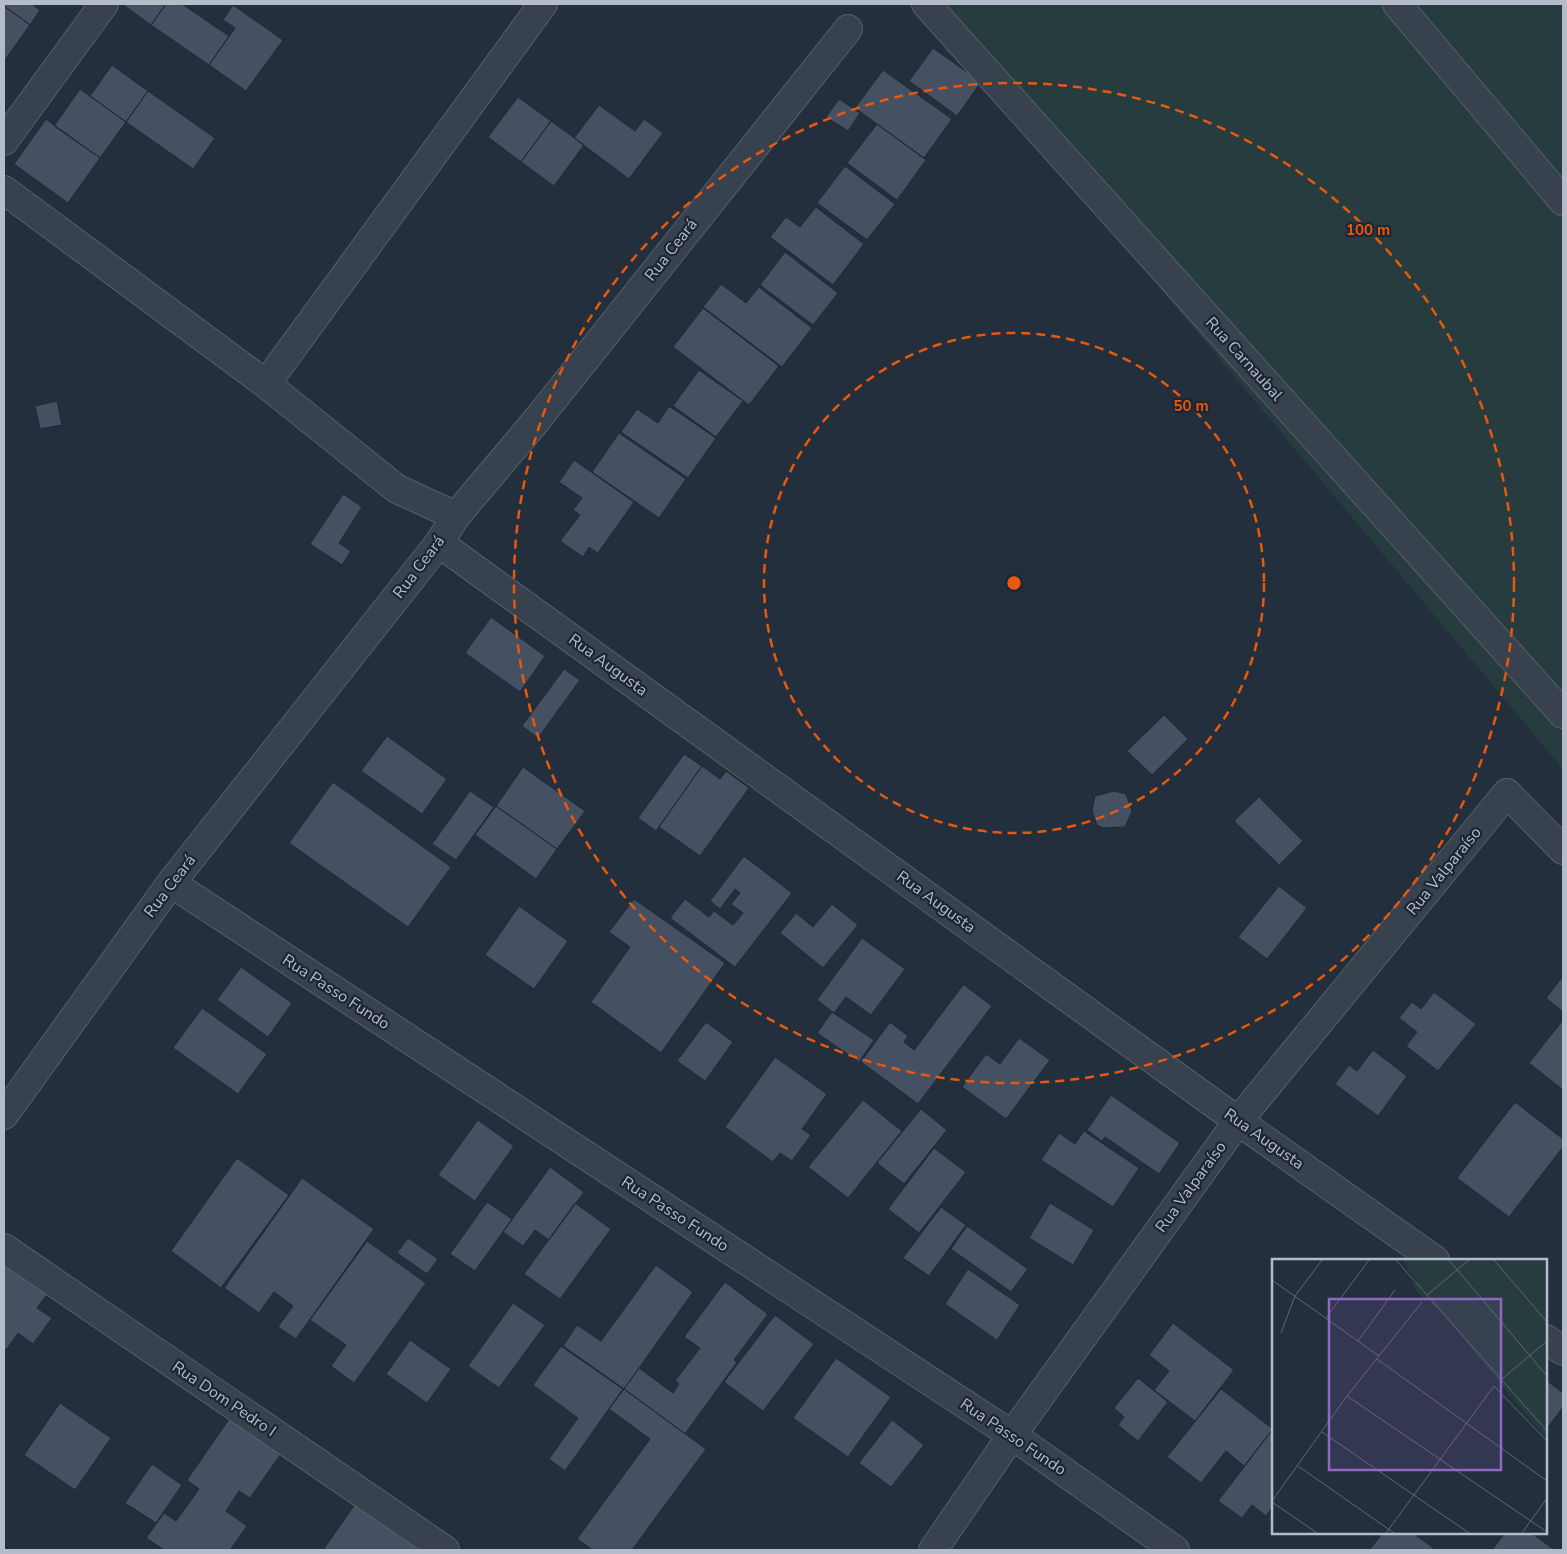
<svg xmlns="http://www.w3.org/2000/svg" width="1567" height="1554" font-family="'Nunito Sans',sans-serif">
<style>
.green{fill:#263c3f}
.building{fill:#455162;stroke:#1f2835}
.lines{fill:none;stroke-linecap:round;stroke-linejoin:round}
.minor-casing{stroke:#565f6c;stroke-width:30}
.minor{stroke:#38414e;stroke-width:28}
.ring{fill:none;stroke:#e8590c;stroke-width:2.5;stroke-dasharray:9 6}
.labels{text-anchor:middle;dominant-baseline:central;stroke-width:4.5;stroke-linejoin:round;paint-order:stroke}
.street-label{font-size:16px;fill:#b4bcc9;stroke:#1d2633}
.inset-road{fill:none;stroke:#5e6776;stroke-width:1}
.view{fill:#9266c3;fill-opacity:0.15;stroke:#9266c3;stroke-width:2.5}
.inset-edge{fill:none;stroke:#b4bcc9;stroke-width:2.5}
.centre{fill:#e8590c;stroke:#1d2633;stroke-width:2.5}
.ring-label{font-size:15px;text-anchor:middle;font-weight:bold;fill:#e8590c;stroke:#1d2633;stroke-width:4.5;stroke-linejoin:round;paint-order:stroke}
</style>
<rect width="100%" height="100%" fill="#242f3e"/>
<path class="green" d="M914 4H1563V769L995 91 947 52Z"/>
<path class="building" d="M4 4H32L40 10 30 25 4 6Z
M122 4H166L151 25Z
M166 4H182L229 36 209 65 151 25Z
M233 5 283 40 246 91 209 65 235 28 223 20Z
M4 6 30 25 4 61Z
M933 48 981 82 957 116 909 81Z
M112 65 148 91 126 122 90 96Z
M883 70 952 119 924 158 855 108Z
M80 89 126 122 100 158 54 126Z
M148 91 215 138 193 169 126 122Z
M518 97 551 121 521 162 488 137Z
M839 99 860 113 848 131 826 117Z
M599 105 635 131 644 119 663 133 629 179 574 138Z
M46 119 100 158 68 203 14 164Z
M551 121 584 145 554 186 521 162Z
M877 124 926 160 897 200 847 163Z
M845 166 895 204 867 240 817 203Z
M816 207 864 244 833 285 770 237 786 217 800 227Z
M785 252 838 293 813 325 760 285Z
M721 284 746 303 759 287 812 328 782 367 703 307Z
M703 308 779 366 749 405 673 347Z
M699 370 743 401 716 437 673 406Z
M57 401 62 425 40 429 35 406Z
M669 406 716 438 688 478 621 432 637 409 658 423Z
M619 433 686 479 659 518 592 472Z
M574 460 634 502 598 553 589 547 583 557 560 541 580 515 573 510 582 498 559 482Z
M343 494 362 507 339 543 351 551 342 565 310 544Z
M491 617 545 656 520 692 465 653Z
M564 669 580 680 538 738 522 726Z
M1164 715 1188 739 1152 775 1127 751Z
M387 736 447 779 422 814 361 771Z
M684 754 702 766 656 831 638 818Z
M702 766 720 779 726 771 749 788 700 856 659 827Z
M523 767 585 811 557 849 496 806Z
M333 782 451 867 408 927 289 843Z
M470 791 494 807 456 860 432 844Z
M1114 791 1126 794 1132 811 1125 827 1103 828 1097 825 1092 811 1095 796Z
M1259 797 1303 841 1279 865 1234 821Z
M496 806 557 849 536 879 475 835Z
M744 856 792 893 735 967 670 918 685 899 709 917 714 911 733 925 743 913 731 904 740 893 735 889 720 909 710 901Z
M1279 886 1307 908 1267 959 1238 937Z
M634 899 725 963 661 1053 591 1002 630 947 609 932Z
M832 904 858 925 823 968 780 933 796 913 813 927Z
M519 906 568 941 534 989 485 955Z
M862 938 905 969 871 1015 846 997 834 1013 817 1000Z
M241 967 292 1003 268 1037 217 1000Z
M1563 976V1012L1546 998Z
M960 982 992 1006 918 1104 861 1062 890 1022 908 1036 904 1042 914 1050 963 985Z
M1434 992 1476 1024 1438 1071 1406 1046 1417 1032 1399 1018 1412 1002 1421 1009Z
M202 1008 267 1054 238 1094 173 1048Z
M832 1012 874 1040 859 1062 817 1033Z
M1563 1020V1090L1529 1063Z
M706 1022 733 1042 705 1081 677 1061Z
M1019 1038 1050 1060 1006 1119 962 1087 986 1054 1000 1064Z
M1373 1050 1407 1076 1378 1116 1335 1084 1349 1065 1357 1071Z
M775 1057 827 1094 802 1129 811 1135 792 1161 780 1153 773 1162 725 1127Z
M1111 1095 1180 1143 1159 1174 1105 1137 1102 1141 1087 1130Z
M863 1100 902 1131 848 1198 808 1167Z
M1515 1102 1563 1139V1147L1509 1217 1457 1178Z
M921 1109 947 1130 904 1184 877 1163Z
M478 1120 514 1146 475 1201 438 1175Z
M1084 1131 1139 1168 1113 1207 1041 1160 1059 1133 1075 1144Z
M934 1148 966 1172 919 1233 888 1209Z
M237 1158 289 1195 221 1288 171 1251Z
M550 1167 584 1192 549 1240 535 1230 523 1246 503 1232Z
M302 1178 374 1229 296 1339 278 1327 293 1306 274 1292 259 1313 224 1288Z
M487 1202 512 1219 475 1271 450 1254Z
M575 1203 611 1229 560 1299 524 1274Z
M1050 1203 1094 1230 1073 1265 1029 1238Z
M941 1207 966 1225 929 1276 903 1258Z
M967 1226 1028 1269 1011 1292 951 1249Z
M408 1238 438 1259 427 1274 397 1253Z
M367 1241 426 1283 354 1383 331 1366 346 1345 310 1320Z
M4 1259 51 1289 37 1308 52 1318 33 1344 18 1333 6 1350 4 1348Z
M656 1265 693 1292 624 1389 563 1346 577 1325 601 1341Z
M968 1269 1020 1305 997 1340 945 1304Z
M725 1282 768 1314 734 1360 737 1362 685 1434 624 1389 639 1368 673 1393 679 1384 675 1381 700 1348 684 1337Z
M513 1303 545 1325 499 1388 468 1366Z
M775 1315 814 1344 763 1411 724 1382Z
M1173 1323 1234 1370 1195 1421 1154 1390 1169 1371 1149 1355Z
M410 1340 451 1369 427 1403 386 1374Z
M561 1346 623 1389 565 1471 549 1459 578 1418 533 1385Z
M836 1358 891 1397 848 1457 793 1418Z
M1138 1378 1168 1402 1138 1441 1118 1425 1124 1417 1114 1408Z
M1546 1380 1563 1393V1407L1546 1430Z
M624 1389 706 1449 632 1550H593L577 1539 650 1439 609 1409Z
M1221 1389 1273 1429 1244 1466 1226 1451 1201 1483 1167 1457Z
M60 1403 111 1438 75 1490 24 1455Z
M236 1409 283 1451 250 1498 239 1491 226 1511 247 1526 230 1550H164L146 1538 164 1513 176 1521 199 1489 187 1480Z
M892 1420 924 1445 891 1487 859 1463Z
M1273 1429V1506L1266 1516 1252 1505 1242 1518 1218 1501Z
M152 1464 182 1485 156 1523 125 1503Z
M356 1503 418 1546 415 1550H323Z
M1383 1533H1413L1436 1550H1369Z
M1505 1533H1531L1555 1550H1492Z"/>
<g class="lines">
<g class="minor-casing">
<path id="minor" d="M926 4 1563 714
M1397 4 1563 201
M4 141 104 4
M4 190 266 384 397 489 456 516
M266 384 543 4
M439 543 1238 1121 1435 1260
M171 883 1012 1435 1175 1550
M4 1115 171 883 439 543 456 516 536 421 848 29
M4 1248 445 1550
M1546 1339 1563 1351
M933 1550 1012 1435 1238 1121 1507 793 1563 850"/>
</g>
<use href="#minor" class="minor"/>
</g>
<g class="ring">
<circle cx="1014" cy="583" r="250"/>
<circle cx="1014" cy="583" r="500"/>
</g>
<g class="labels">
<g class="street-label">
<text transform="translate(671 250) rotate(-52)">Rua Ceará</text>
<text transform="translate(1244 359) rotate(48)">Rua Carnaubal</text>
<text transform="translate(419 567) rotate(-53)">Rua Ceará</text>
<text transform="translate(608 665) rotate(36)">Rua Augusta</text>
<text transform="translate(1444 871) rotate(-51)">Rua Valparaíso</text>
<text transform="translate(170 886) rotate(-53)">Rua Ceará</text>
<text transform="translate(936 902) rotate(36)">Rua Augusta</text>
<text transform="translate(336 992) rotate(33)">Rua Passo Fundo</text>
<text transform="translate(1264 1139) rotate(35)">Rua Augusta</text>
<text transform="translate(1191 1187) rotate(-54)">Rua Valparaíso</text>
<text transform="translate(675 1214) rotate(33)">Rua Passo Fundo</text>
<text transform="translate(224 1399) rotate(34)">Rua Dom Pedro I</text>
<text transform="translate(1013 1437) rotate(34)">Rua Passo Fundo</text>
</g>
</g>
<g transform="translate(1272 1259)">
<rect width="275" height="275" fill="#242f3e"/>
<path d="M130 1H275V180L166 50 143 31 141 25 145 23Z" fill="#263c3f"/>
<path class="inset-road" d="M124 1 275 172M177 1 275 117M222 1 275 63M0 21 107 97M155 36 197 1M54 59 97 1M9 74 23 37 50 1M86 82 123 31M105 100 275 222M230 120 275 82M75 137 275 273M50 173 197 274M26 207 122 274M0 242 75 137 150 43M0 243 45 274M114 274 222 127 275 182M250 274 275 239"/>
<path class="view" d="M57 40H229V211H57Z"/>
<rect width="275" height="275" class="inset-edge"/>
</g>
<circle cx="1014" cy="583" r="8" class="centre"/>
<g class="ring-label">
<text x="1368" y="235">100 m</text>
<text x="1191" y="411">50 m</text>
</g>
<rect width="1567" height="1554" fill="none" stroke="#b4bcc9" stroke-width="10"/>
</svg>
